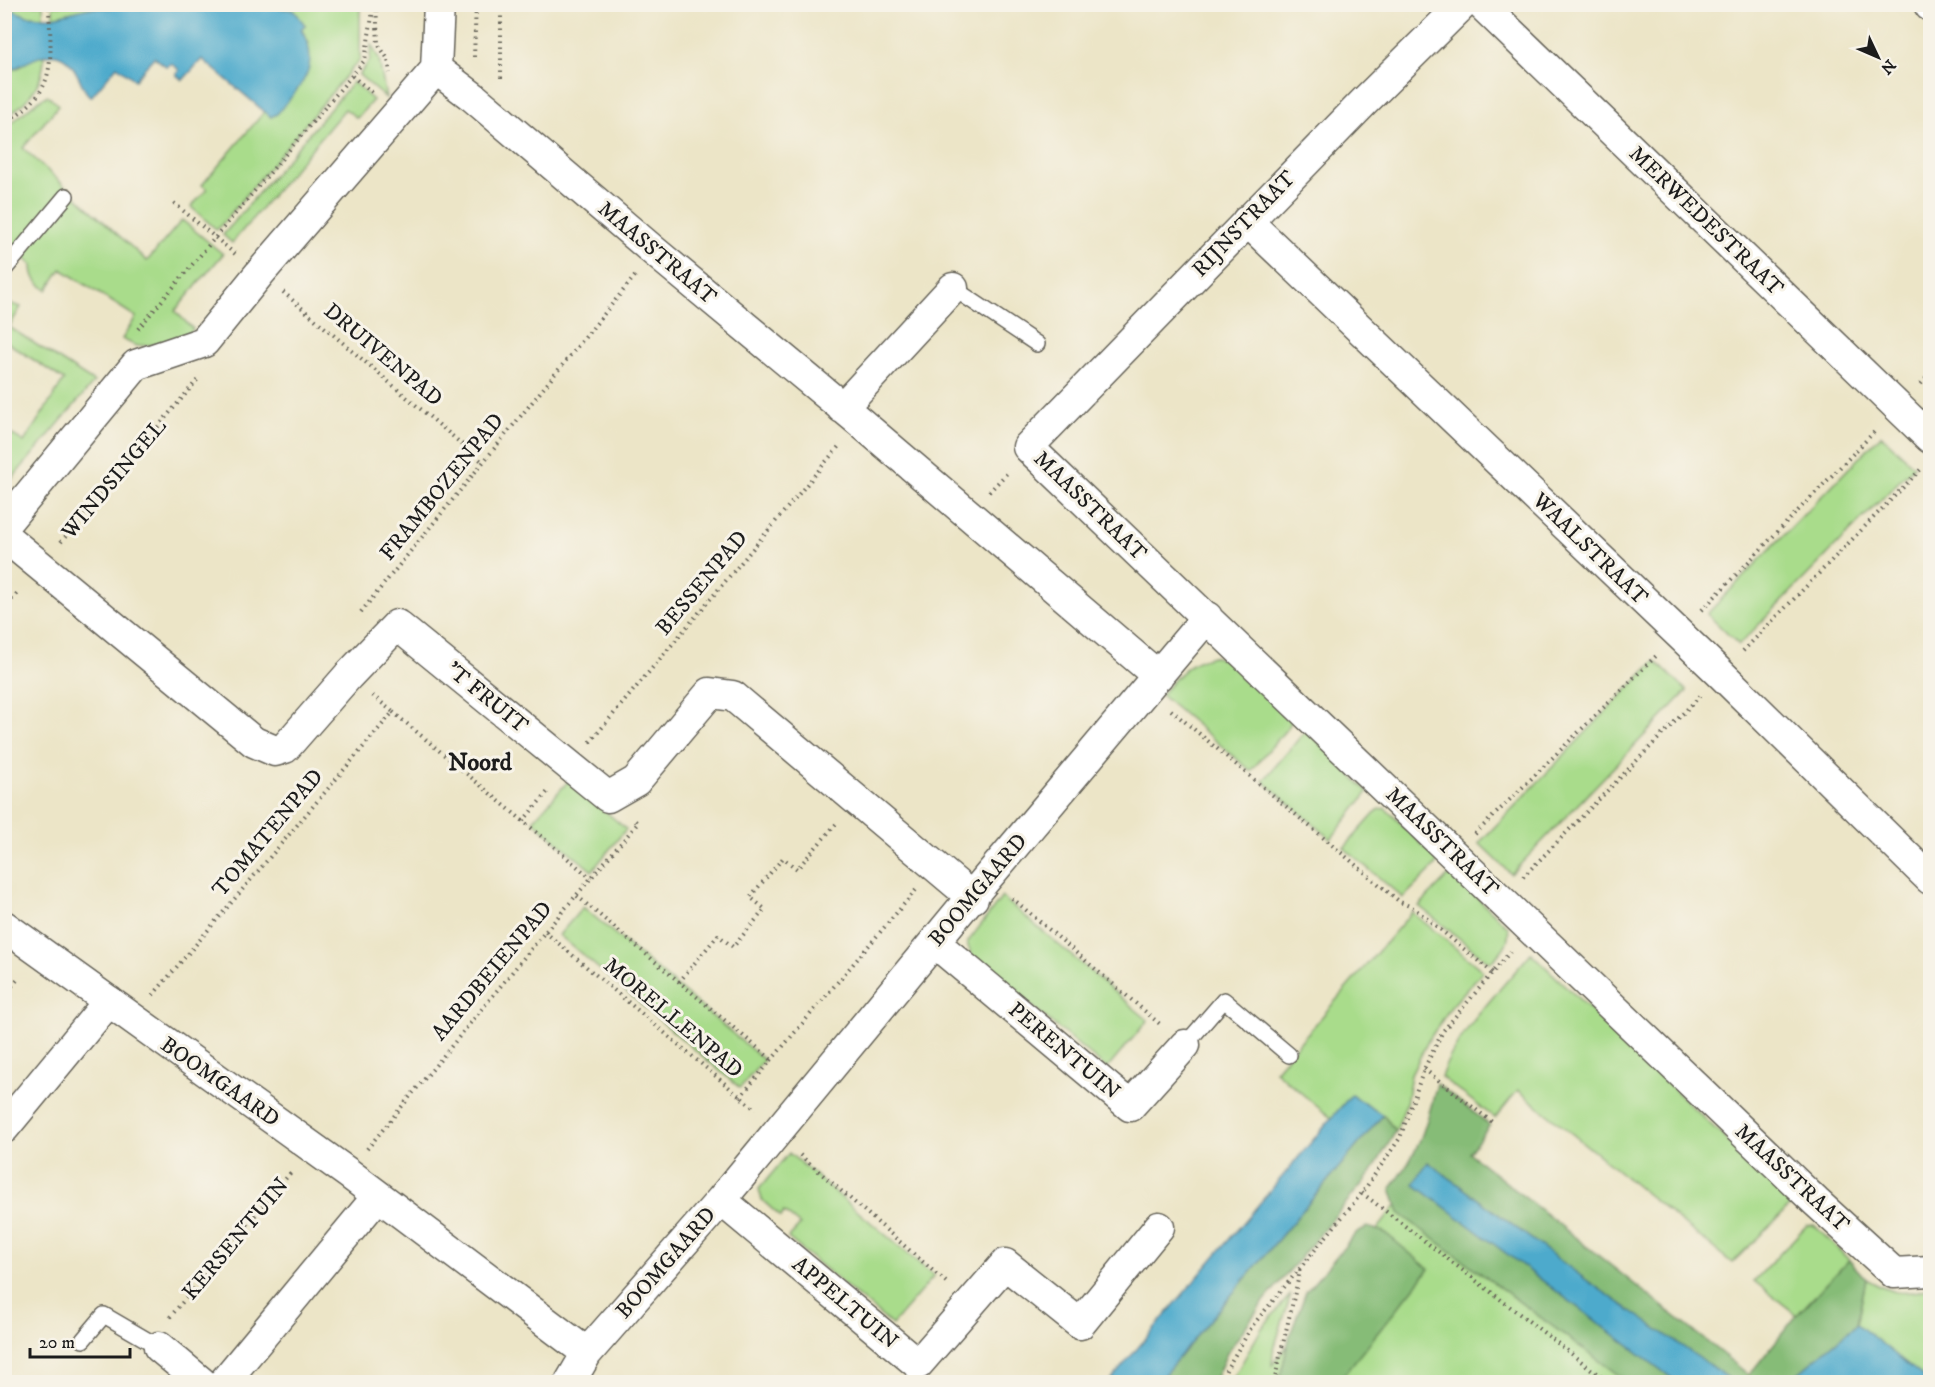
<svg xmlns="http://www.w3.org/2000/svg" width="1935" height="1387" font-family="'IM FELL DW Pica',serif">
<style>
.green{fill:#a9dc8b;stroke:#627c54;stroke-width:1.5}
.forest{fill:#86bc77;stroke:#516c4a;stroke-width:1.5}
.water{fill:#4eaacc;stroke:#356374;stroke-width:1.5}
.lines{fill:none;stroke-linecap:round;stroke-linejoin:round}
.lane-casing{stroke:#656258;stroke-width:18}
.street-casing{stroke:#656258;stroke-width:33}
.path{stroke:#656258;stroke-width:4;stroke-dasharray:1.5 4.5;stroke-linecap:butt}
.lane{stroke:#fff;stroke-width:15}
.street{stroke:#fff;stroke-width:30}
.labels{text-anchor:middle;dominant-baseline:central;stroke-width:6;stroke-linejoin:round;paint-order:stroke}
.street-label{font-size:22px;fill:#1c1c1c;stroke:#f7f3e8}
.neighbourhood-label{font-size:24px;font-weight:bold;fill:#1c1c1c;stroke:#f7f3e8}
</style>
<rect width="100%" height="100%" fill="#f7f3e8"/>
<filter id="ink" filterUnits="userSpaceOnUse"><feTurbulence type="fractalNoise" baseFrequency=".0167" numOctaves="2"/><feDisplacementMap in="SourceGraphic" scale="12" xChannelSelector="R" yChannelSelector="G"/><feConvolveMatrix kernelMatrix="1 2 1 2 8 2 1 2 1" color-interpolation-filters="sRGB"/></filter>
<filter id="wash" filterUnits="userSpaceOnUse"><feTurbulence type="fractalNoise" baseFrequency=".008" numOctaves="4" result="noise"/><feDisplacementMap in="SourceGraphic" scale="24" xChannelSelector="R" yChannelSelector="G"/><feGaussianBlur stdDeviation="1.35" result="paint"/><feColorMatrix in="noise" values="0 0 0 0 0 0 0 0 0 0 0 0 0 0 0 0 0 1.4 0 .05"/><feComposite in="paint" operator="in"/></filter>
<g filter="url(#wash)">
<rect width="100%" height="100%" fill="#ece5c7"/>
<path class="green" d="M4 5H43V17L27 16 5 7Z
M53 5H360V59L217 230 191 207 207 189 202 185 265 111 271 117 309 43 301 28 305 25 89 8 53 17Z
M371 44 379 59 386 98 359 75 370 60Z
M44 54C45 83 28 103 5 118V72L20 67 31 58Z
M353 82 373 100 357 118 345 109 232 243 223 235Z
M48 96 59 105 23 148 147 261 182 220 223 254 175 311 193 329 186 337 176 343 136 346 122 339 136 317 61 269 47 290C37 283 32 279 32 265L5 241V128C16 121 38 97 48 96Z
M5 302 21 307 9 327 94 382 10 481 5 479V430L24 442 64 380 5 341Z
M1881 435 1914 466 1739 645 1707 614Z
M1213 656 1238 665 1293 718 1289 726 1251 771 1161 695C1178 675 1187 662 1213 656Z
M1655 661 1687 691 1511 874 1479 843Z
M1308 731 1368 792 1331 839 1263 781 1301 736Z
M569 780 626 829 592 871 533 821Z
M1385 808 1438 860 1435 866 1403 898 1344 848 1378 810Z
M1453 875 1508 927C1511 944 1501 952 1490 963L1419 906 1448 876Z
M1002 897 1148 1020 1107 1069 972 956 967 943Z
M583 907 764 1060 740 1088 559 935Z
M1412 912 1483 971 1451 1007 1428 1041 1411 1075 1406 1104 1396 1131 1383 1115 1351 1096 1331 1118 1275 1071Z
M1531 953 1793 1203 1732 1263 1518 1090 1495 1118 1441 1077C1456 1033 1501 989 1531 953Z
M789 1153 934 1276 892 1325 788 1238 800 1225 784 1212 781 1217 762 1200 759 1189Z
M1402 1198 1717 1382H1231L1262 1328 1291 1294 1273 1352 1272 1365Z
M1807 1225H1814L1849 1260 1797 1315 1754 1281Z
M1866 1279C1893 1294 1901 1296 1930 1288V1382L1857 1324Z"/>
<path class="forest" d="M1437 1084 1490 1125 1469 1153 1749 1375 1797 1315 1849 1260 1866 1279 1857 1324 1788 1382H1734L1589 1282 1428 1162 1415 1184 1677 1382H1628L1399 1213 1391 1188C1419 1154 1426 1126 1437 1084Z
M1383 1115 1396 1131 1371 1173 1261 1305 1227 1353 1214 1382H1158Z
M1367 1227 1384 1232 1429 1269 1338 1382H1279L1290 1335 1306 1292 1357 1232Z"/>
<path class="water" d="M5 7 27 16 43 17H53L89 8 267 7 294 10 305 25 301 29C323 67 301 85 277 114L271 117 202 59 183 80 176 75 179 70 171 63 167 67 154 57 135 80 117 66 91 97C82 90 83 84 77 74 57 36 31 64 5 72Z
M1351 1095 1383 1115 1158 1382H1109Z
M1428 1162 1589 1282 1734 1382H1677L1414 1184Z
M1857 1324 1930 1382H1788Z"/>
</g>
<g filter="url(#ink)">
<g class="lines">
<g class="lane-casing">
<path id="lane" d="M4 270 66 196
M953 288 1037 344
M1185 1045 1224 1000 1289 1055
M83 1340 104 1315 159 1347"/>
</g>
<g class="street-casing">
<path id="street" d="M1463 4 1364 102 1028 447 1816 1202 1894 1273 1930 1271
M1481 4 1930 438
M1929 4 1930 6
M436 69 473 97 655 252 860 422 1158 676
M436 69 439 4
M1247 221 1721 674 1930 879
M842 408 953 288
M4 525 136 365 204 342 260 273 436 69
M4 536 254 742 275 751 285 748 348 676 397 625 608 797 636 781 710 693 733 696 973 898
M4 926 348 1173 587 1353 721 1200 987 878 1207 617
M934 942 1130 1106 1185 1045
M4 1128 109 1001
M721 1200 918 1364 1005 1264 1080 1324 1159 1227
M159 1347 201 1382
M224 1382 378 1196
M570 1382 587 1353"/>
</g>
<path class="path" d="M376 4 378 44 388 59 390 73
M474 57 476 4
M352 76 373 93
M501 78V4
M4 123C17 115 32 105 40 92 56 68 49 32 49 4
M174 203 235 254
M283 292 484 463
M138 329 365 60 374 4
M1921 384 1930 374
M989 492 1009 471
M61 542 199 378
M4 609 19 591
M1702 610 1876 430
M361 612 635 276
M1743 651 1922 468
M1171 710 1400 902 1414 908 1493 973
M393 712 591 878
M590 742 840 445
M523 821 550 789
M1475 834 1656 656
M1523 877 1700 696
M577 896 772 1060
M1012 898 1161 1025
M545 932 756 1110
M679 982 718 935 733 947 765 909 750 897 783 858 797 869 836 824
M4 995 19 978
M153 995 393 712 372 695
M1424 1069 1492 1122
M740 1097 916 890
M367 1149 545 932 638 823 633 819
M800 1155 946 1282
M1362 1193 1608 1382
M170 1317 292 1171
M1221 1382 1227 1368 1253 1325 1362 1193 1400 1138 1424 1069 1443 1031 1510 952
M1274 1382 1301 1267"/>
<use href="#lane" class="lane"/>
<use href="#street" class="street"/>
</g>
</g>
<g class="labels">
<g class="street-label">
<text transform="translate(1706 221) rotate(44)">MERWEDESTRAAT</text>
<text transform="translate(1244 224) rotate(-46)">RIJNSTRAAT</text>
<text transform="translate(657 253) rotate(40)">MAASSTRAAT</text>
<text transform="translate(383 355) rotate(40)">DRUIVENPAD</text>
<text transform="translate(114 479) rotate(-50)">WINDSINGEL</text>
<text transform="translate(442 487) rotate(-51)">FRAMBOZENPAD</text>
<text transform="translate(1090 506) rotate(44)">MAASSTRAAT</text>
<text transform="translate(1590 549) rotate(44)">WAALSTRAAT</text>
<text transform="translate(702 583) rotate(-50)">BESSENPAD</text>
<text transform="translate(487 698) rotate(39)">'T FRUIT</text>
<text transform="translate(268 833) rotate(-50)">TOMATENPAD</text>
<text transform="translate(1442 842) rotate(44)">MAASSTRAAT</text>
<text transform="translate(978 890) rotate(-50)">BOOMGAARD</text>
<text transform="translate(492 971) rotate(-50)">AARDBEIENPAD</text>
<text transform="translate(673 1018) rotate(40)">MORELLENPAD</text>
<text transform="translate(1064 1051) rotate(40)">PERENTUIN</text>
<text transform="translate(220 1082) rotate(35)">BOOMGAARD</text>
<text transform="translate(1792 1178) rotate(43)">MAASSTRAAT</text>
<text transform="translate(236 1239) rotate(-50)">KERSENTUIN</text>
<text transform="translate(666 1263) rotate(-49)">BOOMGAARD</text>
<text transform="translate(845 1303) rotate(40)">APPELTUIN</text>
</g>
<g class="neighbourhood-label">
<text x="480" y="763">Noord</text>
</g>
</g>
<rect width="1935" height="1387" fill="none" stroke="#f7f3e8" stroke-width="24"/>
<g transform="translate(1878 57) rotate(134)" stroke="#f7f3e8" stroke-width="4.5" paint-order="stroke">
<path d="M0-4.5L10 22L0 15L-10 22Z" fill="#1c1c1c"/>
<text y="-9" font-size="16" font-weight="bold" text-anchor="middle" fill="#1c1c1c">N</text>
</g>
<path d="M30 1348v9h100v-9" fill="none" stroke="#1c1c1c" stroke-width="3"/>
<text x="39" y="1348" font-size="18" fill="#1c1c1c" stroke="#f7f3e8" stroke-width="4.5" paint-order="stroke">20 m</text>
</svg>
